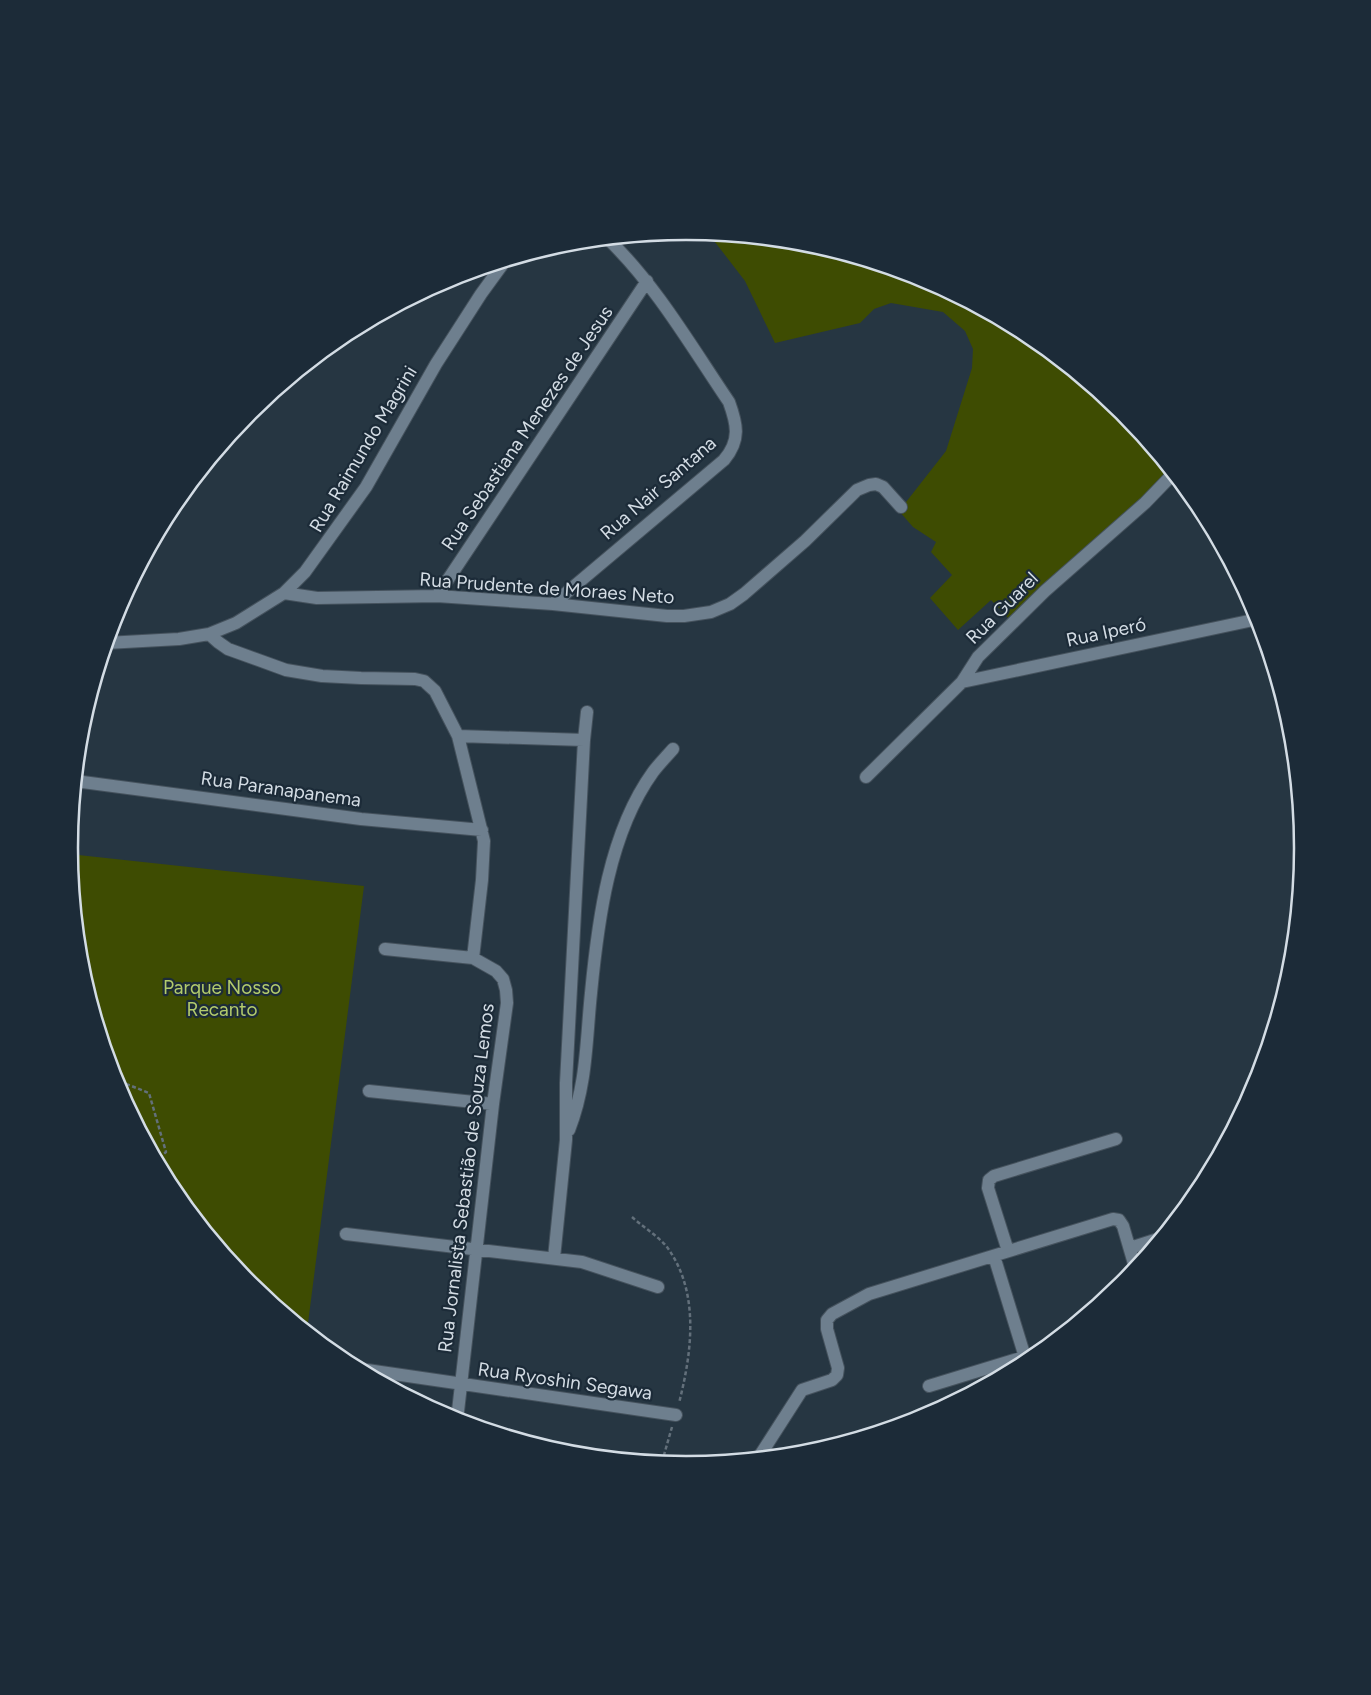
<svg xmlns="http://www.w3.org/2000/svg" width="1371" height="1695" font-family="Figtree,sans-serif">
<style>
.green{fill:#3e4c02}
.lines{fill:none;stroke-linecap:round;stroke-linejoin:round}
.minor-casing{stroke:#45525d;stroke-width:14}
.path{stroke:#63707b;stroke-width:2.5;stroke-dasharray:4 2.5;stroke-linecap:butt}
.minor{stroke:#6e7f8e;stroke-width:12}
.labels{text-anchor:middle;dominant-baseline:central;stroke-width:4.5;stroke-linejoin:round;paint-order:stroke}
.street-label{font-size:19px;fill:#d3dce4;stroke:#1c2b38}
.park-label{font-size:19px;fill:#b3cb6c;stroke:#1c2b38}
.rim{fill:none;stroke:#d3dce4;stroke-width:2.5}
</style>
<rect width="100%" height="100%" fill="#263642"/>
<path class="green" d="M708 233 806 243 922 278 1028 335 1122 412 1170 470 1150 493 1008 618 991 600 958 630 930 598 952 575 931 552 936 542 913 527 899 511 946 451 972 368 973 349 965 331 943 312 891 303 874 309 860 323 775 343 745 281Z
M69 854 364 886 307 1331 249 1283 173 1190 116 1083 81 968Z"/>
<g class="lines">
<g class="minor-casing">
<path id="minor" d="M284 593 317 598 437 596 553 604 667 616H684L711 612 730 604 744 594 805 541 857 490 869 485 876 484 883 487 901 507
M437 596 647 281
M553 604 724 460C741 440 737 424 729 402 691 346 656 285 607 238
M209 634 218 642 228 649 286 670 322 676 361 678 415 679 424 681 435 691 458 736 484 841 482 880 473 958
M106 643 179 639 209 634 236 623 284 593 305 572 366 487 436 364 481 294 505 261
M962 682 1258 619
M458 736 584 740
M866 777 962 682 978 657 1045 591 1145 503 1173 474
M75 781 361 819 482 830
M385 949 473 958 496 971 503 979 506 990 507 1003 493 1104 457 1420
M369 1091 493 1104
M569 1130C587 1084 586 1041 591 993 598 920 609 833 653 772 659 764 666 757 673 749
M346 1234 582 1262 658 1287
M1130 1248 1158 1239
M1008 1251 988 1188 989 1180 994 1176 1116 1139
M994 1256 1025 1357
M554 1258 566 1140V1083L584 740 587 712
M360 1369 676 1415
M929 1386 1037 1353
M759 1457 802 1390 832 1380 837 1375 838 1368 827 1329V1320L832 1314 869 1294 1113 1219 1119 1220 1123 1226 1135 1267"/>
</g>
<path class="path" d="M114 1079 149 1093 166 1152 157 1160
M632 1217C643 1227 658 1236 667 1247 700 1292 692 1352 679 1403
M662 1462 672 1427"/>
<use href="#minor" class="minor"/>
</g>
<g class="labels">
<g class="street-label">
<text transform="translate(527 428) rotate(-56)">Rua Sebastiana Menezes de Jesus</text>
<text transform="translate(363 449) rotate(-59)">Rua Raimundo Magrini</text>
<text transform="translate(658 488) rotate(-41)">Rua Nair Santana</text>
<text transform="translate(547 588) rotate(4)">Rua Prudente de Moraes Neto</text>
<text transform="translate(1002 608) rotate(-45)">Rua Guarel</text>
<text transform="translate(1106 632) rotate(-12)">Rua Iperó</text>
<text transform="translate(281 789) rotate(8)">Rua Paranapanema</text>
<text transform="translate(466 1178) rotate(-83)">Rua Jornalista Sebastião de Souza Lemos</text>
<text transform="translate(565 1381) rotate(8)">Rua Ryoshin Segawa</text>
</g>
<g class="park-label">
<text x="222" y="987">Parque Nosso<tspan x="222" dy="22">Recanto</tspan></text>
</g>
</g>
<path d="M0 0H1371V1695H0ZM78 848a608 608 0 1 1 1216 0a608 608 0 1 1-1216 0Z" fill="#1c2b38" fill-rule="evenodd"/>
<path class="rim" d="M78 848a608 608 0 1 1 1216 0a608 608 0 1 1-1216 0Z"/>
</svg>
